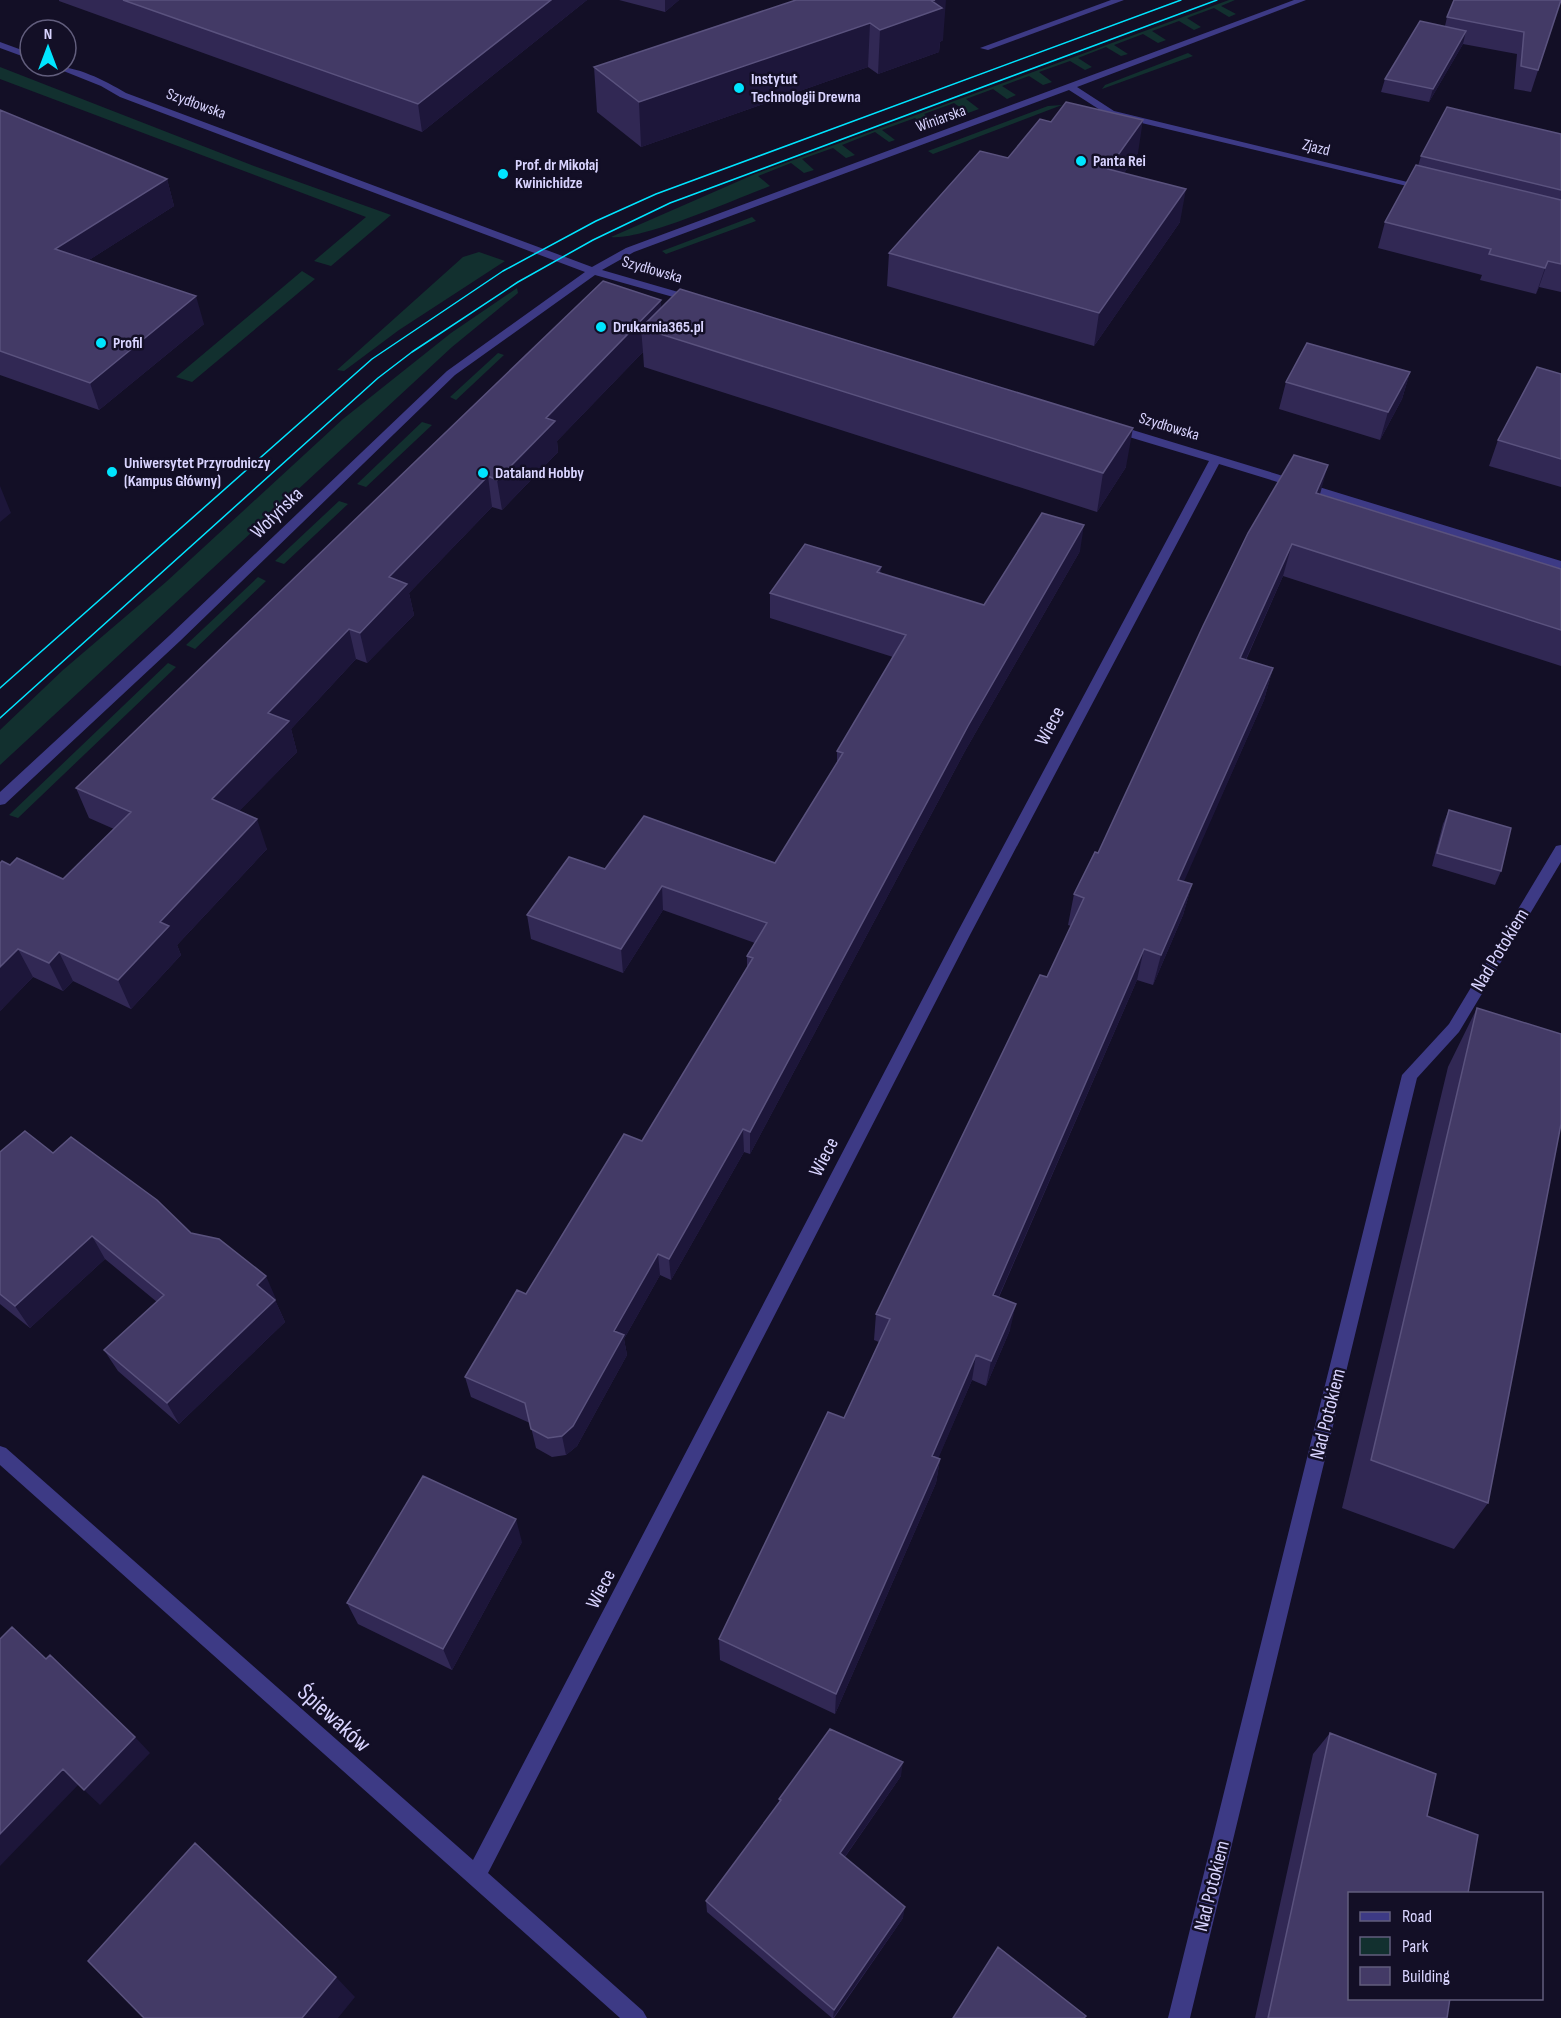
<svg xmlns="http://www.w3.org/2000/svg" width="1561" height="2018" font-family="'Sofia Sans Condensed',sans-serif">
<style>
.green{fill:#12302f}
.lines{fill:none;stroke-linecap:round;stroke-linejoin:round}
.service{fill:#3d3a85;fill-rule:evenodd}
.minor{fill:#3d3a85;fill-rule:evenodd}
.tram{stroke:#00e5ff;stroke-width:1.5}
.wall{fill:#312854}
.shaded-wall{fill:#1d163a}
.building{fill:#433a66;stroke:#5a527e;stroke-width:1.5}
.poi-dot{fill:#00e5ff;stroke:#130f26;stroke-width:2}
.labels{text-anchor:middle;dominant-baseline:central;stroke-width:5;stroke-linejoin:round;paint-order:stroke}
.far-poi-label{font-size:16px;font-weight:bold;fill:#d9d4ff;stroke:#130f26;text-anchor:start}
.far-street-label{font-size:16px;fill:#d9d4ff;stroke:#130f26}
.street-label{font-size:20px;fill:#d9d4ff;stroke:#130f26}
.near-street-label{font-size:24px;fill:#d9d4ff;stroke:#130f26}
</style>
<rect width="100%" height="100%" fill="#130f26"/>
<path class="green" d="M1229 0H1235L1221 6 1236 14 1229 17 1214 8 1187 18 1201 27 1194 30 1179 21 1152 31 1166 40 1158 43 1143 34 1114 45 1128 54 1121 56 1106 47 1078 58 1092 67 1085 70 1070 61 1039 72 1052 82 1043 85 1029 76 1002 86 1016 95 1007 99 993 89 966 99 979 109 968 113 954 103 924 114 937 124 929 127 915 118 882 130 895 140 889 142 875 132 842 145 855 155 846 158 833 148 802 159 814 170 804 173 791 163 758 176 770 186C736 199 641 241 611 237L755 174Z
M1188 53 1193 56 1102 89 1105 85Z
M0 67 254 166 391 215 331 266 314 261 366 217 0 79Z
M1062 105 933 154 928 151 1048 106Z
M752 217 756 221 666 254 662 251Z
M479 252 505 261 399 330 344 371 337 370 463 257Z
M302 271 315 279 192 382 176 377Z
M517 288 518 293 452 347 0 765V730L63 670 166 582 343 419 451 333Z
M498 353 504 355 456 400 450 397Z
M422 422 432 425 366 487 357 484Z
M339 501 348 504 284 564 275 561Z
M258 577 266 581 195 649 186 645Z
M168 663 176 667 18 818 9 815Z"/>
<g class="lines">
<path class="service" d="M1111 0H1124L988 50 980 48Z"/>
<path class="minor" d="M1294 0H1306L1077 87 1114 111 1428 187V191L1108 115 1069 90 634 252 602 270 699 298V302H691L595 275 455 375 180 641 5 804 0 805V792L170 635 447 371 585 272 120 97 101 86 51 66C77 66 104 80 126 93L592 267 626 248Z
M0 42 30 53V59L0 48Z
M1113 424 1561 561V569L1219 464 971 933 488 1873 643 2011 647 2018H620L0 1465V1446L6 1448 473 1860 957 933 1209 461 1109 431 1107 428Z
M1561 845V862L1459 1032 1417 1078 1190 2018H1168L1402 1075 1449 1024 1556 846Z"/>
<path class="tram" d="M0 688 372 359 503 271 596 221 656 194 1181 0
M0 718 378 378 412 352 518 282 593 240 670 203 1217 0"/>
</g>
<path class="wall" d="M59 0H587L422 132 59 1Z
M619 0H679L665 12Z
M796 0 943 40 940 42 939 52 878 74 868 67 641 147 597 112 594 67Z
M1561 0 1531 92 1514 89 1517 54 1463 44 1429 102 1381 92 1385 79 1445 26 1447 17Z
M0 110 167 179 174 206 89 260 204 324 99 410 0 375Z
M1561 134V292L1539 287 1536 294 1480 280 1482 275 1378 248 1385 222 1418 166 1421 156Z
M1138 153 1124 173 1180 222 1094 346 887 286 889 253 1008 158Z
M661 300V308L1126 467 1097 512 644 367 643 352 557 441 558 452 502 510 492 507 409 593 414 615 367 663 356 659 291 729 297 752 239 811 267 849 177 945 181 955 131 1009 73 981 63 991 33 977 0 1011 10 865 63 879 114 829 89 818 76 788Z
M1410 372 1402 399 1380 440 1279 409 1286 382Z
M1561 374V487L1489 466 1498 440Z
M1320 494 1561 569V666L1283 576 1246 660 1273 668 1264 700 1183 882 1192 884 1183 915 1153 985 1137 980 999 1297 1010 1330 986 1386 972 1380 938 1458 940 1459 936 1483 835 1714 720 1660 719 1639 844 1418 879 1342 874 1340 876 1314 1047 977 1071 926 1068 925 1074 894 1098 853Z
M1080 551 965 751 750 1154 744 1152 671 1280 660 1275 624 1339 627 1355 577 1446 566 1455 552 1457 536 1448 530 1423 471 1397 465 1377 526 1294 642 1141 747 968V956L755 943 663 910 623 973 531 939 527 915 605 869 775 863 837 763V751L893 657 770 618V593L881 567 880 573 984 605Z
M1449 810 1501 871 1495 885 1432 866 1443 824Z
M1477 1008 1488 1503 1454 1549 1342 1508 1448 1067Z
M0 1152 53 1153 191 1233 276 1299 275 1300 285 1322 179 1424 118 1371 104 1350 157 1302 105 1259 30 1328 0 1304Z
M522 1542 452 1670 358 1624 347 1603Z
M1330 1733 1427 1816 1447 2018H1255L1313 1754Z
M901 1776 845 1857 903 1918 834 2018H832L707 1912 706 1901 779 1803V1799Z"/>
<path class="shaded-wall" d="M551 0H587L422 132 418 104Z
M665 0H679L665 12Z
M935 0H946L943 40 940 42 939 52 878 74 880 30Z
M870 23 868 67 641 147 639 102Z
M1466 31 1463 44 1429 102 1433 89Z
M1143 120 1138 153 1104 202 1108 169Z
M167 179 174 206 64 276 55 249Z
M1186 189 1180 222 1094 346 1099 313Z
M1548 261 1539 287 1536 294 1545 268Z
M196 296 204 324 99 410 90 383Z
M661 300 662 331 641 328 643 352 557 441 558 452 502 510 497 480 546 418Z
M1410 372 1402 399 1380 440 1388 412Z
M1133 428 1126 467 1097 512 1103 473Z
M1328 465 1319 498 1316 493Z
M488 476 492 507 409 593 414 615 367 663 360 633 389 577Z
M0 486 11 513 0 522Z
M1084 525 1080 551 965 751 750 1154V1132L968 726Z
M1292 544 1283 576 1232 690 1240 658Z
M349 629 356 659 291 729 297 752 222 829 212 799 268 713Z
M1273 668 1264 700 1171 911 1178 880Z
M257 819 267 849 177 945 181 955 131 1009 118 980 160 922Z
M1192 884 1183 915 1153 985 1161 955Z
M662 886 663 910 623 973 621 949Z
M18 949 33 977 0 1011V967Z
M1144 949 1137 980 988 1321 993 1295Z
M59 952 73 981 63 991 49 963Z
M743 1129 744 1152 671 1280 669 1259Z
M92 1236 105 1259 30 1328 15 1306Z
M658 1254 660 1275 624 1339 627 1355 577 1446 566 1455 562 1436 614 1331Z
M266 1276 276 1299 267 1307 257 1285Z
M275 1300 285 1322 179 1424 167 1403Z
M1016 1304 1010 1330 986 1386 991 1361Z
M976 1355 972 1380 929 1480 932 1456Z
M940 1459 936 1483 835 1714 836 1694Z
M516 1519 522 1542 452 1670 443 1649Z
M135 1737 150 1753 100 1805 84 1790Z
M903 1762 901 1776 839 1865 840 1853Z
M63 1769 79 1784 0 1866V1834Z
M905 1907 903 1918 833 2018 834 2010Z
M336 1977 355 1997 338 2018H302Z"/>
<path class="building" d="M123 0H551L418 104Z
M796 0H935L932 1 942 8 880 30 870 23 639 102 594 67Z
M1454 0H1561L1538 70 1521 66 1524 32 1447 17Z
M1420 21 1466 31 1433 89 1385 79Z
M1066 102 1143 120 1108 169 1186 189 1099 313 889 253 980 151 1008 158 1040 119 1051 122Z
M1447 107 1561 134V190L1421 156Z
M0 110 167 179 55 249 196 296 90 383 0 351Z
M1416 165 1561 200V264L1548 261 1545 268 1489 254 1491 249 1385 222Z
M603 281 661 300 546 418 555 421 497 480 488 476 389 577 407 584 360 633 349 629 268 713 289 721 212 799 257 819 160 922 169 926 118 980 59 952 49 963 18 949 0 967V863L2 861 10 865 17 858 63 879 131 812 76 788Z
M680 289 1133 428 1103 473 641 328Z
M1307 343 1410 372 1388 412 1286 382Z
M1537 367 1561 374V459L1498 440Z
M1294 455 1328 465 1316 493 1561 569V630L1292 544 1240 658 1273 668 1178 880 1192 884 1161 955 1144 949 993 1295 1016 1304 991 1361 976 1355 932 1456 940 1459 836 1694 719 1639 828 1412 844 1418 890 1319 876 1314 1040 975 1047 977 1084 898 1074 894 1095 852 1098 853 1203 626 1248 533Z
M1042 513 1084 525 968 726 750 1132 743 1129 669 1259 658 1254 614 1331 624 1335 573 1426 562 1436 548 1438 531 1429 525 1403 465 1377 517 1290 526 1294 624 1134 642 1141 753 958 747 956 767 923 662 886 621 949 527 915 569 857 605 869 644 816 775 863 843 753 837 751 906 635 770 593 805 544 881 567 877 572 984 605Z
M1449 810 1511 828 1501 871 1437 853Z
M1477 1008 1561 1034V1124L1488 1503 1371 1460Z
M25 1131 53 1153 71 1137 157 1200 191 1233 219 1239 266 1276 257 1285 275 1300 167 1403 104 1350 164 1295 92 1236 15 1306 0 1294V1152Z
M423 1476 516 1519 443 1649 347 1603Z
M12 1627 46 1659 50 1655 135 1737 84 1790 63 1769 0 1834V1639Z
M830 1729 903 1762 840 1853 905 1907 834 2010 706 1901 781 1800 779 1799Z
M1330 1733 1436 1774 1427 1816 1478 1835 1468 1893H1350V1998H1450L1447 2018H1268Z
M195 1843 336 1977 302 2018H144L88 1961Z
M998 1947 1086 2016 1084 2018H953Z"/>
<g class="poi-dot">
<circle cx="739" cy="88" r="6"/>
<circle cx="1081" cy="161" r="6"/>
<circle cx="503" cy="174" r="6"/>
<circle cx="601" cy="327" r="6"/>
<circle cx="101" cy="343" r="6"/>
<circle cx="112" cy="472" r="6"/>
<circle cx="483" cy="473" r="6"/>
</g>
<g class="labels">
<g class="far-poi-label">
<text x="751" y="79">Instytut<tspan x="751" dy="18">Technologii Drewna</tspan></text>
<text x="1093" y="161">Panta Rei</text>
<text x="515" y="165">Prof. dr Mikołaj<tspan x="515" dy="18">Kwinichidze</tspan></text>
<text x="613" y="327">Drukarnia365.pl</text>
<text x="113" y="343">Profil</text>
<text x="124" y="463">Uniwersytet Przyrodniczy<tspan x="124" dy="18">(Kampus Główny)</tspan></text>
<text x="495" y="473">Dataland Hobby</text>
</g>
<g class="far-street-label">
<text transform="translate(196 104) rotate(20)">Szydłowska</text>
<text transform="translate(941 119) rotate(-20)">Winiarska</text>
<text transform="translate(1316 148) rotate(14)">Zjazd</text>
<text transform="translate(652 270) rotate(16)">Szydłowska</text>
<text transform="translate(1169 427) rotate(17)">Szydłowska</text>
</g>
<g class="street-label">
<text transform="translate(277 513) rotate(-44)">Wołyńska</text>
<text transform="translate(1050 726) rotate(-62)">Wiece</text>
<text transform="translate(1500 950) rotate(-59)">Nad Potokiem</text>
<text transform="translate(824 1157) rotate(-63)">Wiece</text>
<text transform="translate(1328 1414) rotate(-76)">Nad Potokiem</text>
<text transform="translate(601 1589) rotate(-63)">Wiece</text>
<text transform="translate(1212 1886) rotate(-76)">Nad Potokiem</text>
</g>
<g class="near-street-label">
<text transform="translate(334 1718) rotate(42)">Śpiewaków</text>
</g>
</g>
<rect x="1348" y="1892" width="195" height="108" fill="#130f26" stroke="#625e7d" stroke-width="1.5"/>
<rect x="1360" y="1912" width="30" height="9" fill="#3d3a85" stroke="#625e7d" stroke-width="1.5"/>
<text x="1402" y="1922" font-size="18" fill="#d9d4ff">Road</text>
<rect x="1360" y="1937" width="30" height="18" fill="#12302f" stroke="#625e7d" stroke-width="1.5"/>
<text x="1402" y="1952" font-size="18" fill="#d9d4ff">Park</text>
<rect x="1360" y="1967" width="30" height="18" fill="#433a66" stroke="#625e7d" stroke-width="1.5"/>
<text x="1402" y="1982" font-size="18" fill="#d9d4ff">Building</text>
<g transform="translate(48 48)"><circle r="28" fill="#130f26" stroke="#625e7d" stroke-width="1.5"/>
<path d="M0-4.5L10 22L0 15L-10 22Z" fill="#00e5ff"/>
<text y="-9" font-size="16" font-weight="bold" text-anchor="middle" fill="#d9d4ff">N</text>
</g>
</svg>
